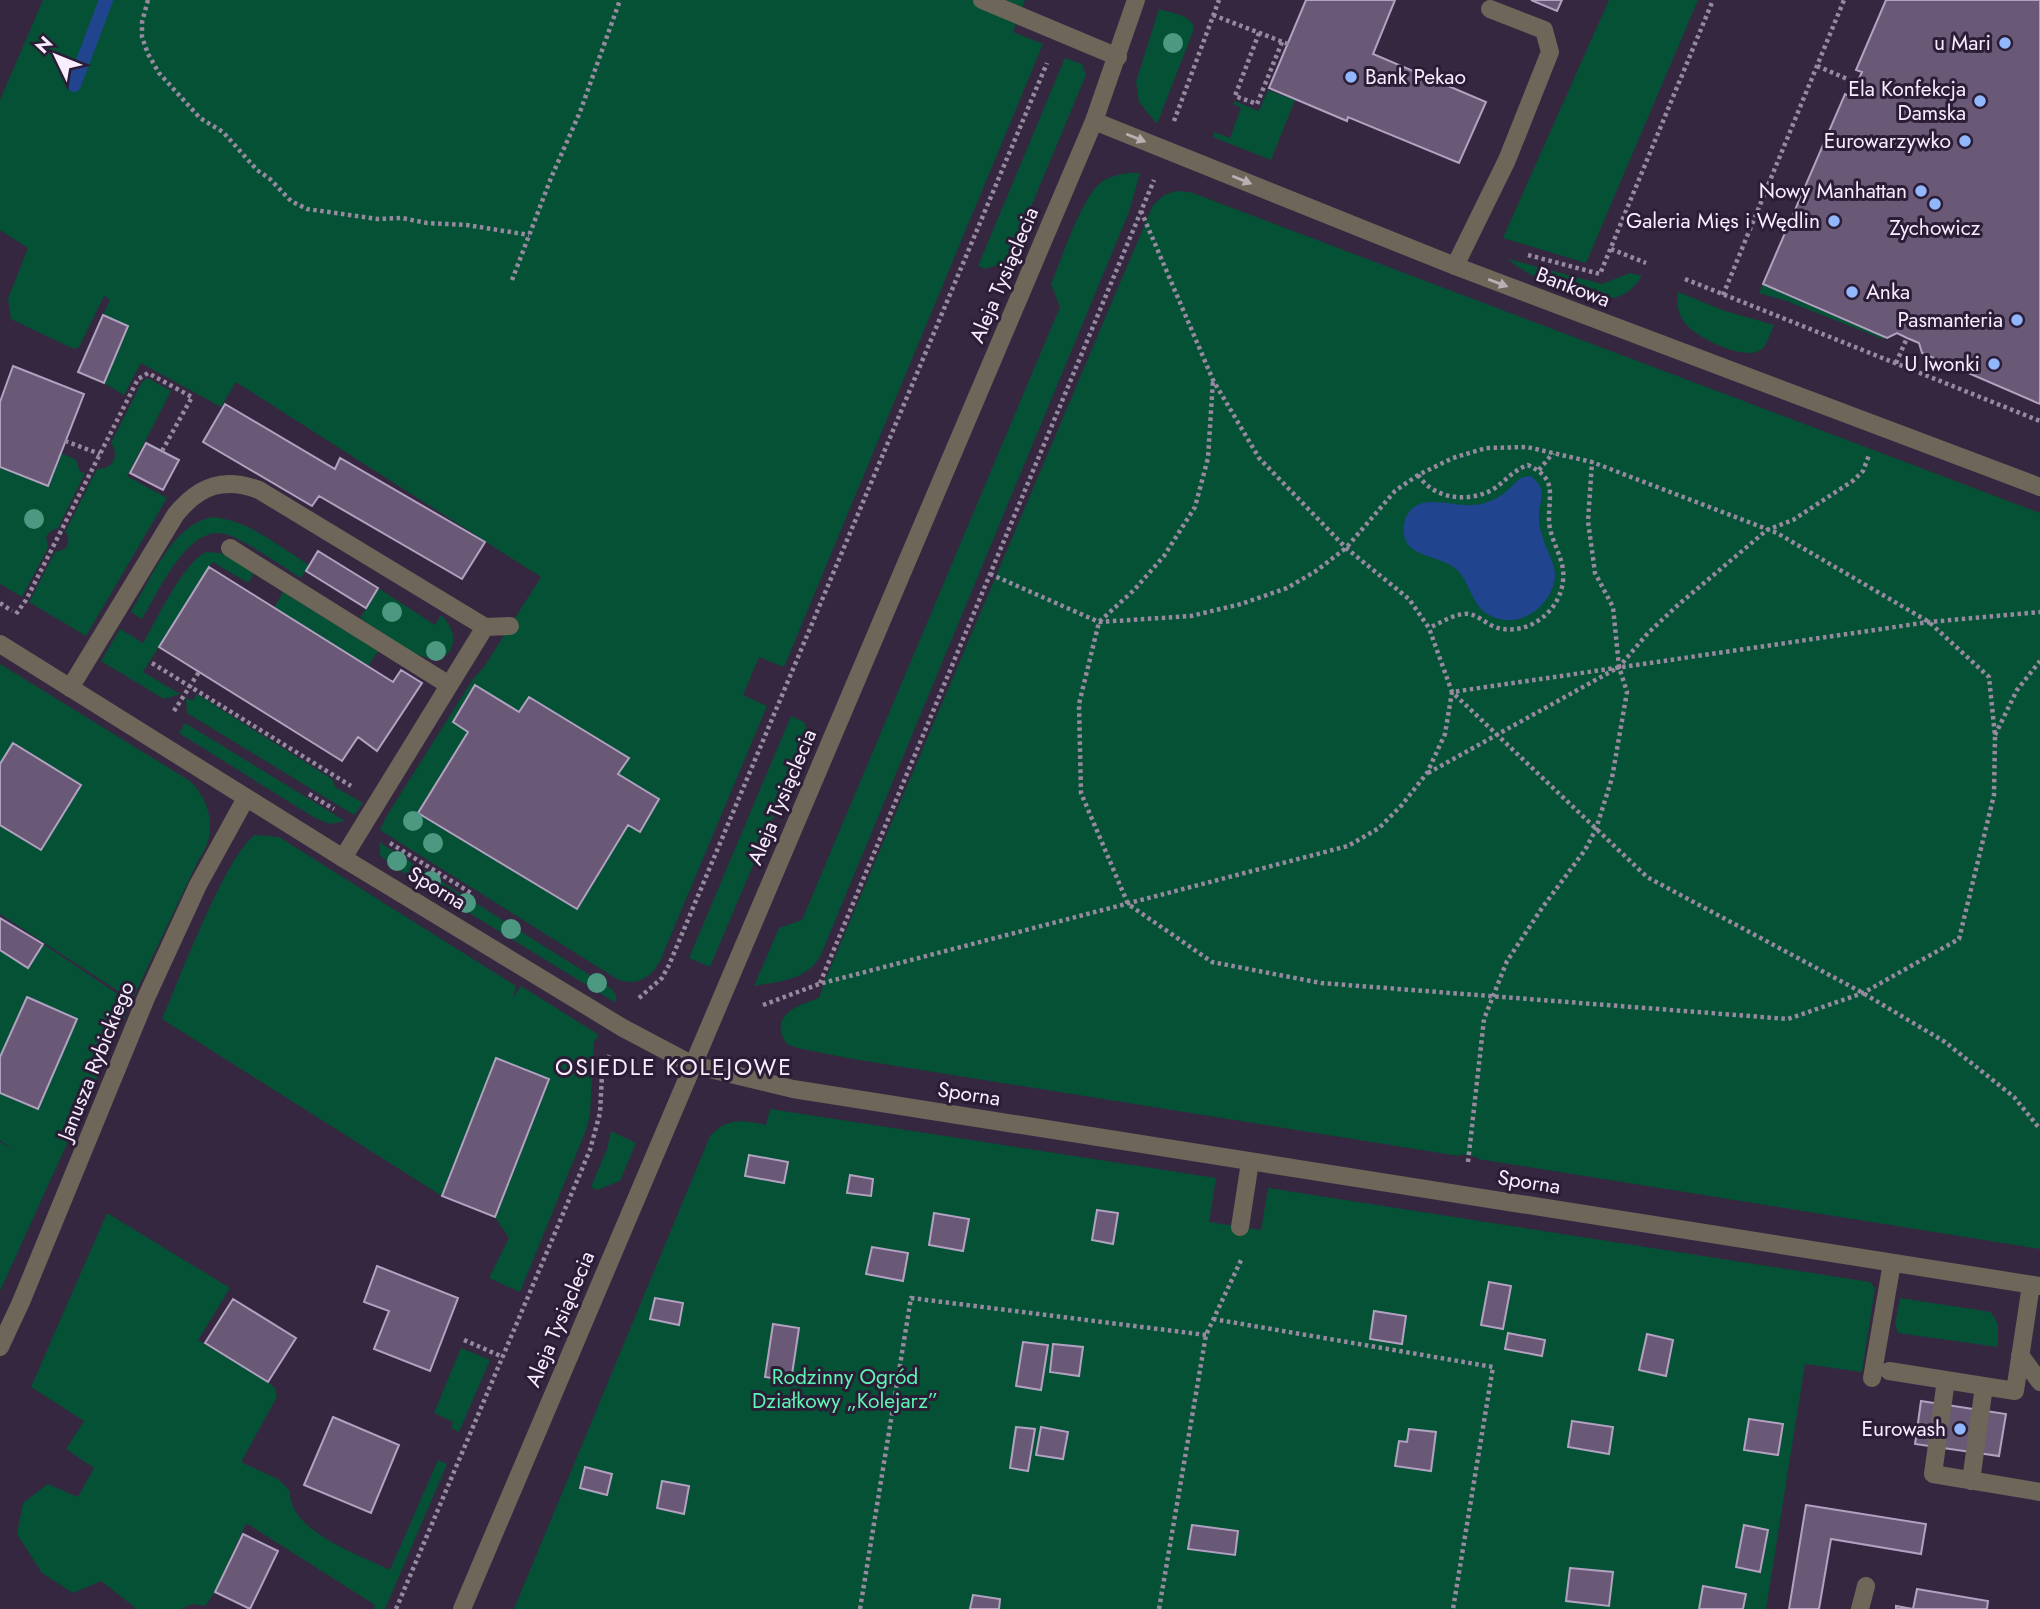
<svg xmlns="http://www.w3.org/2000/svg" width="2040" height="1609" font-family="Jost,sans-serif">
<style>
.green{fill:#045135}
.water{fill:#20448d}
.lines{fill:none;stroke-linecap:round;stroke-linejoin:round}
.stream{stroke:#20448d;stroke-width:14}
.building{fill:#6a5976;stroke:#b3a1c1;stroke-width:2}
.path{stroke:#978aa0;stroke-width:4.5;stroke-dasharray:3.5 3.5;stroke-linecap:butt}
.service{stroke:#6d6659;stroke-width:18}
.minor{stroke:#6d6659;stroke-width:18}
.tree{fill:#4c9880}
.oneway{fill:#b9b0b4}
.poi-dot{fill:#92b7fd;stroke:#2c1d36;stroke-width:2.5}
.labels{text-anchor:middle;dominant-baseline:central;stroke-width:6;stroke-linejoin:round;paint-order:stroke}
.poi-label{font-size:21px;fill:#f7edff;stroke:#2c1d36;text-anchor:end}
.street-label{font-size:21px;fill:#f7edff;stroke:#2c1d36}
.park-label{font-size:21px;fill:#5ef5b4;stroke:#2c1d36}
.neighbourhood-label{font-size:23px;letter-spacing:2px;fill:#f7edff;stroke:#2c1d36}
</style>
<rect width="100%" height="100%" fill="#362741"/>
<path class="green" d="M43 0H1025L1013 32 1043 44 784 667 759 657 743 695 767 706 660 961C651 978 636 987 617 979L380 830 386 817 473 679 484 667 541 577 236 382 221 407 141 363 124 395 104 383 128 326 103 315 110 300 104 296 79 347 74 349 11 319 8 299 28 248 0 230V100Z
M1609 0H1698L1586 263 1503 238Z
M1159 9C1171 13 1193 15 1194 29L1157 124 1139 102 1136 82Z
M1065 58 1082 64 1086 75 1008 262 985 269 978 266Z
M1268 90 1295 100 1271 160 1213 137 1214 132 1230 138 1241 108 1233 104 1234 101 1259 111Z
M1128 173H1140L1129 212 820 957C805 981 779 981 754 986L779 928 802 920 1060 307 1051 284C1062 258 1079 205 1098 185 1106 177 1117 175 1128 173Z
M1176 191 1190 192 2040 513V1249L1478 1159 1477 1157 1459 1154V1156L853 1059 797 1048 787 1044C767 1016 798 1005 819 998L825 980 1153 205 1164 195Z
M1508 259 1602 284 1630 273 1642 276C1636 285 1628 294 1617 297 1592 304 1526 277 1508 259Z
M1763 284 1886 337 1883 339 1784 300 1759 293Z
M1678 292 1725 311 1774 325C1771 332 1767 344 1762 349 1747 363 1695 337 1685 323 1678 314 1676 303 1678 292Z
M148 378 171 391 127 476 167 498 86 636 29 602 55 552 65 549C69 543 70 537 65 532L97 469C113 469 120 456 111 443L142 382Z
M61 453 76 460 80 472 85 473 58 528 51 531 46 536 48 548 22 597 0 584V467Z
M213 517C248 520 280 547 309 565L301 578C283 567 244 539 225 534 188 524 158 593 142 619L131 612C151 579 172 524 213 517Z
M206 552 221 553 254 573 248 583 213 562 209 567 143 672 180 694 164 699 101 661 120 629 143 643C157 619 183 563 206 552Z
M378 588 435 625 441 615C465 637 451 668 421 656 400 648 379 630 360 618Z
M283 592 378 651 368 666 274 608Z
M0 664 190 781C211 801 218 834 199 859L132 1000 0 914V825L41 850 81 785 13 743 0 764Z
M197 694 332 779 335 787 363 803 354 815 187 713 186 698 192 701Z
M791 716 804 722 809 733 710 967 689 958Z
M185 723 345 821 330 824 315 818 179 733Z
M255 835 279 837 516 986 513 998 521 986 599 1035 594 1042 590 1114 586 1130 520 1292 489 1278 509 1238 495 1217 548 1079 496 1058 442 1196 162 1019C179 981 226 854 255 835Z
M379 842 612 989 616 996V1003L391 865 380 855Z
M43 944 131 1003 0 1291V1142L14 1150 0 1140V1093L38 1109 77 1019 27 997 0 1057V950L28 968Z
M770 1109 1216 1178 1209 1222 1261 1230 1268 1188 1870 1282 1875 1288 1862 1372 1805 1364 1766 1609H514L710 1136C727 1117 743 1120 766 1125Z
M611 1131 636 1143 620 1181 597 1190 591 1187 607 1149Z
M107 1213 230 1288 198 1340 268 1382 275 1388 277 1397 241 1462 278 1479 290 1491C288 1531 360 1555 390 1570L438 1460 447 1464 385 1609H374L375 1605 246 1523 215 1592 205 1606 192 1604 181 1609H137L101 1581 73 1593 42 1573 17 1534 23 1503 48 1484 78 1497 94 1468 66 1449 84 1421 31 1387Z
M1900 1298 1991 1312 1998 1324V1347L1898 1333 1895 1324Z
M461 1348 490 1360 459 1432 451 1428 453 1422 434 1413Z"/>
<path class="water" d="M1531 476C1548 491 1540 496 1539 514 1538 527 1543 539 1548 551 1551 559 1555 567 1555 576 1553 607 1517 631 1489 615 1471 606 1470 580 1455 568 1435 553 1400 558 1404 525 1405 517 1408 512 1414 507 1431 495 1459 509 1481 504 1491 502 1502 496 1509 489 1513 486 1517 480 1521 478 1524 476 1528 477 1531 476Z"/>
<g class="lines">
<path class="stream" d="M74 85 106 0"/>
</g>
<path class="building" d="M1306 0H1395L1373 54 1486 102 1459 163 1348 117 1347 121 1269 88Z
M1531 0H1562L1557 11Z
M1886 0H2040V404L1922 353 1919 343 1907 338 1897 333 1887 338 1763 284 1845 94 1851 97 1862 72 1856 70Z
M103 315 128 326 104 383 78 372Z
M13 366 84 394 48 486 0 467V402Z
M225 404 335 469 340 458 485 542 462 579 319 496 312 506 203 442Z
M146 443 179 460 163 490 130 473Z
M318 551 378 588 366 608 306 571Z
M209 567 393 682 401 670 422 683 377 751 358 737 342 761 159 647Z
M475 685 519 712 529 697 629 758 618 774 659 799 640 832 628 825 577 909 418 813 468 732 453 722Z
M13 743 81 785 41 850 0 825V764Z
M0 918 43 944 28 968 0 950Z
M27 997 77 1019 38 1109 0 1093V1057Z
M496 1058 549 1079 495 1217 442 1196Z
M749 1155 788 1162 784 1183 745 1176Z
M850 1175 873 1179 871 1196 847 1193Z
M1097 1210 1118 1213 1113 1244 1092 1240Z
M934 1213 969 1219 963 1251 929 1245Z
M872 1247 908 1253 903 1281 866 1274Z
M377 1266 458 1298 430 1371 374 1349 389 1311 364 1302Z
M1489 1282 1511 1286 1503 1329 1481 1325Z
M655 1298 683 1303 679 1325 650 1319Z
M233 1299 296 1338 268 1382 205 1343Z
M1374 1311 1406 1316 1402 1344 1370 1339Z
M773 1324 799 1328 791 1381 765 1377Z
M1508 1333 1545 1340 1542 1356 1505 1349Z
M1647 1334 1673 1340 1666 1376 1639 1370Z
M1023 1342 1048 1345 1041 1390 1016 1386Z
M1053 1344 1083 1347 1079 1376 1050 1372Z
M1921 1401 2006 1414 1999 1456 1915 1444Z
M333 1417 399 1445 371 1513 304 1485Z
M1749 1419 1783 1424 1778 1455 1744 1450Z
M1572 1421 1613 1427 1609 1454 1568 1447Z
M1016 1427 1035 1429 1028 1471 1010 1468Z
M1041 1427 1068 1432 1063 1459 1036 1455Z
M1409 1429 1436 1432 1431 1471 1395 1466 1399 1441 1407 1442Z
M585 1467 612 1474 607 1495 580 1488Z
M662 1481 689 1486 684 1514 657 1508Z
M1806 1505 1926 1524 1921 1554 1831 1539 1819 1609H1789Z
M1192 1525 1238 1531 1235 1555 1188 1549Z
M1744 1525 1768 1530 1760 1572 1736 1567Z
M243 1534 278 1551 250 1609 215 1592Z
M1570 1568 1613 1572 1609 1606 1566 1601Z
M1703 1586 1746 1594 1743 1609H1699Z
M1917 1589 1988 1601 1987 1609H1896V1606L1913 1609Z
M973 1595 1000 1599 999 1609H970Z"/>
<g class="lines">
<path class="path" d="M148 0 142 22V37L148 54 159 73 200 118 223 132 257 170 270 179 291 201 307 209 378 219 402 218 427 223 467 225 529 235
M1213 15 1288 44
M1259 33 1235 96 1257 104 1282 42
M1817 66 1857 83
M1174 121 1219 0
M1141 211 1213 380 1259 458 1346 548 1409 599 1429 628 1452 692 1647 877 1863 993 1945 1042 2014 1097 2040 1129
M1611 249 1646 263
M1528 255 1600 274 1713 0
M1685 279 2040 421
M512 280 551 178 580 112 620 0
M1723 295 1844 0
M1896 363 1907 338
M65 441 100 454
M1539 470 1553 453
M1418 475C1434 499 1467 503 1492 490 1505 482 1513 470 1528 465 1557 479 1549 492 1549 519 1549 541 1566 558 1563 581 1560 611 1529 636 1498 628 1486 625 1476 612 1464 614 1452 615 1440 623 1429 628
M990 574 1099 622 1191 616 1241 604 1287 588 1316 571 1346 548 1395 491 1418 475 1453 458 1486 448 1527 447 1592 462 1777 533 1929 622 1989 677 1995 736 1994 795 1959 939 1863 993 1788 1019 1321 983 1212 962 1128 904 1081 793 1079 704 1099 622 1134 590 1164 556 1195 507 1208 458 1213 380
M0 603 12 611
M16 614 26 600 138 379 148 373 192 397 162 451
M152 663 351 786
M174 711 199 672
M1995 735 2017 690 2040 661
M1428 773 1619 667 1648 633 1679 604 1767 530 1793 520 1854 480 1863 471 1869 455
M309 794 334 809
M390 843 471 893
M820 983 1154 180
M639 998 662 978 669 965 1047 63
M763 1005 819 984 1348 846 1379 828 1401 806 1427 773 1445 734 1452 692 1929 622 2040 612
M1468 1162 1484 1019 1507 961 1542 908 1585 850 1596 829 1612 778 1627 692 1619 667 1613 607 1595 573 1588 521 1592 462
M1213 1319 1493 1367 1453 1609
M464 1340 503 1357
M396 1609 590 1150 600 1113 602 1075 609 1055
M860 1609 911 1298 1206 1335
M1159 1609 1206 1335 1242 1258"/>
<path class="service" d="M982 0 1118 57
M1455 266 1507 160 1550 52 1544 30 1490 9
M230 548 449 685
M485 627 510 626
M70 688 176 514C200 485 224 477 259 490L485 627 343 858
M1240 1227 1250 1162
M2020 1355 2040 1382
M1889 1371 2015 1391 2031 1285
M1872 1378 1892 1263
M1946 1380 1933 1474 2040 1492
M1971 1481 1984 1386
M1860 1609 1866 1586"/>
<path class="minor" d="M1094 121 1455 266 2040 487
M0 644 343 858 623 1028 693 1065 793 1089 2040 1286
M0 1347 21 1302 146 998 198 885 246 798
M462 1609 1094 121 1136 0"/>
</g>
<g class="tree">
<circle cx="1173" cy="43" r="10"/>
<circle cx="34" cy="519" r="10"/>
<circle cx="392" cy="612" r="10"/>
<circle cx="436" cy="651" r="10"/>
<circle cx="413" cy="821" r="10"/>
<circle cx="433" cy="843" r="10"/>
<circle cx="397" cy="861" r="10"/>
<circle cx="431" cy="881" r="10"/>
<circle cx="466" cy="903" r="10"/>
<circle cx="511" cy="929" r="10"/>
<circle cx="597" cy="983" r="10"/>
</g>
<defs><path id="oneway-solid" d="M-6-.8H1V-3.2L6.5 0L1 3.2V.8H-6Z" transform="scale(1.75)"/></defs>
<g class="oneway">
<use href="#oneway-solid" transform="translate(1136 138) rotate(22)"/>
<use href="#oneway-solid" transform="translate(1242 180) rotate(22)"/>
<use href="#oneway-solid" transform="translate(1498 283) rotate(21)"/>
</g>
<g class="poi-dot">
<circle cx="2005" cy="43" r="7"/>
<circle cx="1351" cy="77" r="7"/>
<circle cx="1980" cy="101" r="7"/>
<circle cx="1965" cy="141" r="7"/>
<circle cx="1921" cy="191" r="7"/>
<circle cx="1935" cy="204" r="7"/>
<circle cx="1834" cy="221" r="7"/>
<circle cx="1852" cy="292" r="7"/>
<circle cx="2017" cy="320" r="7"/>
<circle cx="1994" cy="364" r="7"/>
<circle cx="1960" cy="1429" r="7"/>
</g>
<g class="labels">
<g class="poi-label">
<text x="1991" y="43">u Mari</text>
<text x="1365" y="77" text-anchor="start">Bank Pekao</text>
<text x="1966" y="89">Ela Konfekcja<tspan x="1966" dy="24">Damska</tspan></text>
<text x="1951" y="141">Eurowarzywko</text>
<text x="1907" y="191">Nowy Manhattan</text>
<text x="1820" y="221">Galeria Mięs i Wędlin</text>
<text x="1935" y="228" text-anchor="middle">Zychowicz</text>
<text x="1866" y="292" text-anchor="start">Anka</text>
<text x="2003" y="320">Pasmanteria</text>
<text x="1980" y="364">U Iwonki</text>
<text x="1946" y="1429">Eurowash</text>
</g>
<g class="street-label">
<text transform="translate(1004 275) rotate(-67)">Aleja Tysiąclecia</text>
<text transform="translate(1573 287) rotate(21)">Bankowa</text>
<text transform="translate(782 797) rotate(-67)">Aleja Tysiąclecia</text>
<text transform="translate(437 888) rotate(31)">Sporna</text>
<text transform="translate(96 1061) rotate(-68)">Janusza Rybickiego</text>
<text transform="translate(969 1094) rotate(9)">Sporna</text>
<text transform="translate(1529 1182) rotate(9)">Sporna</text>
<text transform="translate(560 1319) rotate(-67)">Aleja Tysiąclecia</text>
</g>
<g class="park-label">
<text x="845" y="1377">Rodzinny Ogród<tspan x="845" dy="24">Działkowy „Kolejarz”</tspan></text>
</g>
<g class="neighbourhood-label">
<text x="674" y="1067">OSIEDLE KOLEJOWE</text>
</g>
</g>
<g transform="translate(56 56) rotate(313)" stroke="#2c1d36" stroke-width="5" paint-order="stroke">
<path d="M0-5L12 26L0 18L-12 26Z" fill="#f7edff"/>
<text y="-10" font-size="19" font-weight="bold" text-anchor="middle" fill="#f7edff">N</text>
</g>
</svg>
